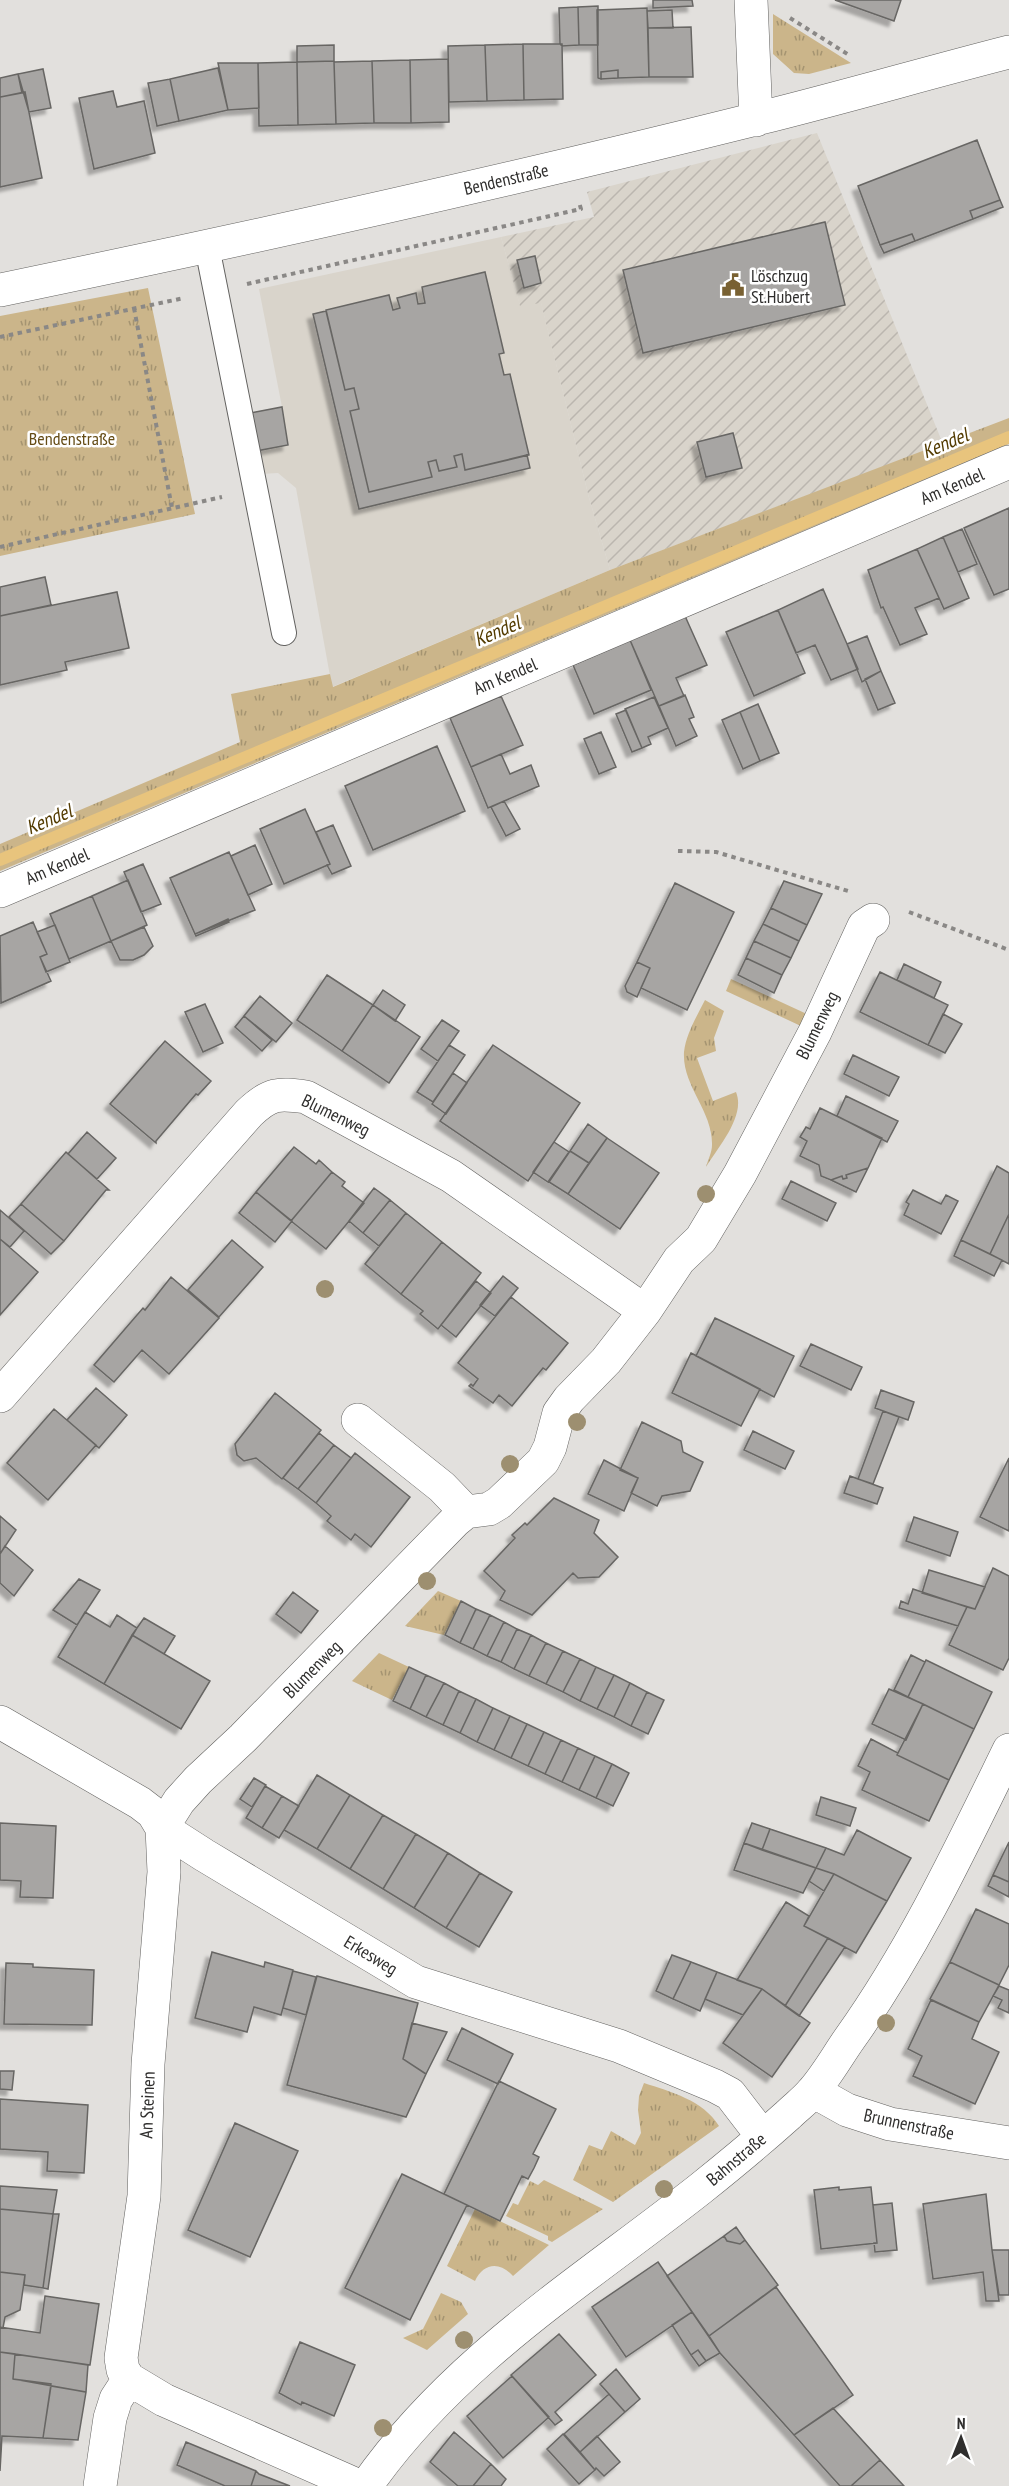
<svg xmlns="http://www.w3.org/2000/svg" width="1009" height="2486" font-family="'PT Sans Narrow',sans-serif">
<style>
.built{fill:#d9d4cb}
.industrial{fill:url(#industrial-furrows)}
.grass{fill:url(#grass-tufts)}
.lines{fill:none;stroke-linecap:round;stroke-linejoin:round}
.stream{stroke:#e8c47d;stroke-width:12}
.building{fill:#a7a5a3;stroke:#676664;stroke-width:1.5;filter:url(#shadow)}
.lane-casing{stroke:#636260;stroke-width:26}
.street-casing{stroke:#636260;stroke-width:34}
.path{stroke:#8a8886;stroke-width:4;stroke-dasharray:4.5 4.5;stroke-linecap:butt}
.lane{stroke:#fff;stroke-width:24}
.street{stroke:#fff;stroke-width:33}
.tree{fill:#9d8f70}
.labels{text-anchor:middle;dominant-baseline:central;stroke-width:5;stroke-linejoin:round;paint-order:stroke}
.street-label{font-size:18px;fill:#2f2e2d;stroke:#fff}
.poi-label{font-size:18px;fill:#2f2e2d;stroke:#fff;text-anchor:start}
.park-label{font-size:18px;fill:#654c16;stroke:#fff}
.water-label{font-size:20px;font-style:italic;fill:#533b00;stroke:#fff}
</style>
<defs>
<pattern id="industrial-furrows" width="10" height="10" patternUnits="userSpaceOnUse" patternTransform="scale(1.5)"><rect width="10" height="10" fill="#d9d4cb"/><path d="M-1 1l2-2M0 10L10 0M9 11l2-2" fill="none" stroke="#bbb6af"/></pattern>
<pattern id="grass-tufts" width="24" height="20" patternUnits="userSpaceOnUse" patternTransform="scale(1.5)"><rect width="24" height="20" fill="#cbb58a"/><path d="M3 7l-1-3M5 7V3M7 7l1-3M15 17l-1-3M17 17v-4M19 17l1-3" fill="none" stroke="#a59471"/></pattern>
<filter id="shadow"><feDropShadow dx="-5.5" dy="5.5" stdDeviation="1.5" flood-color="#0004"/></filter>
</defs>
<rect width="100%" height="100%" fill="#e2e0dd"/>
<path class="built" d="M501 237 520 305 541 302 588 494 610 570 332 687 296 488 278 473 261 474 250 413 282 407 259 289Z"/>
<path class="industrial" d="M817 133 943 444 610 570 588 494 541 303 520 306 501 237 594 217 587 192Z"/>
<path class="grass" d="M773 14 851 63 809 74 794 73 773 54Z
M148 288 195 514 0 556V316Z
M1009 418V444L0 871V844L240 742 231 694 330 674 333 687 610 570Z
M731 979 809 1015 803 1027 726 991Z
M705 1000 724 1011 714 1038 716 1051 697 1058 713 1101 736 1092C746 1116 718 1147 706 1167 708 1160 712 1152 712 1145 713 1111 682 1086 684 1052 686 1034 697 1016 705 1000Z
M438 1591 461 1601 444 1635 405 1626Z
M379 1653 409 1667 392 1700 352 1681Z
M644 2083C671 2092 703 2100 719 2126L613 2202 573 2180 589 2145 602 2150 611 2131 635 2145 641 2133 638 2110 639 2096Z
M544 2180 603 2209 552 2242 548 2240V2236L506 2216 513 2203 518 2205 530 2181 538 2185Z
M475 2209 549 2245 513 2276C500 2261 483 2263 475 2281L447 2266Z
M441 2293 461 2302 468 2314 427 2350 403 2338 423 2329Z"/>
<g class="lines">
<path class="stream" d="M0 860 1009 437"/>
</g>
<path class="building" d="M653 0H692L693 6 653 8Z
M835 0H901L894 21Z
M598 6V45H579L578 7Z
M578 7 579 45 562 46 560 44 559 8Z
M647 8 649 77 618 78V70L601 72V79L598 78 597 10Z
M672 10 673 28H648L647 11Z
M691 27 693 77H649L648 28Z
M523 44H562L563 99 524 100Z
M523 44 524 100 487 101 485 45Z
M334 45V61L297 62V46Z
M485 45 487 101 449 102 448 46Z
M448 59 449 122 411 123 410 60Z
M410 60 411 123H374L372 61Z
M334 61 336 124 298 125 297 62Z
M372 61 374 123 336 124 334 62Z
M297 62 298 125 259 126 258 63Z
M218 63H258L259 108 228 110Z
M218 68 228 110 179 121 170 79Z
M43 69 51 108 29 112 18 74Z
M618 70V78L601 79V72Z
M18 74 22 93 0 97V78Z
M170 79 179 121 157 126 148 83Z
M113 91 117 107 144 101 155 153 94 169 79 98Z
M25 92 42 178 0 187V97Z
M977 140 1000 200 970 211 973 219 915 241 912 234 880 245 858 186Z
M1000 200 1003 207 973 219 970 211Z
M825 222 845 305 643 353 623 270Z
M912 234 915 241 884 253 880 245Z
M535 256 541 283 524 288 517 260Z
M485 272 504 353 499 354 504 375 510 374 529 455 465 470 462 454 454 456 457 467 439 471 436 460 428 462 432 477 369 492 350 411 359 409 354 388 345 390 326 310 389 295 393 310 400 308 397 298 416 293 418 304 425 303 422 287Z
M326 311 345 390 354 388 359 409 350 411 369 492 432 477 428 462 436 460 439 471 457 467 454 456 462 454 465 470 527 455 530 468 359 509 313 314Z
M282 407 288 445 256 451 250 413Z
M733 433 742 468 706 477 697 442Z
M1009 508V589L994 595 964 528Z
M962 529 977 564 958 572 943 537Z
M943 537 969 598 944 609 917 549Z
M917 549 939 598 915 608 927 634 900 645 883 607 881 608 868 570Z
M45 577 51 605 0 616V587Z
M823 589 858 669 831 680 815 645 796 653 778 610Z
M117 592 129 648 65 662 67 670 0 685V616Z
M778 610 805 673 754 696 726 632Z
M685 616 707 665 676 678 684 696 659 706 630 640Z
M867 636 881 671 862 682 847 644Z
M630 640 651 690 594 714 573 665Z
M881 671 895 703 878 710 865 679Z
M685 695 694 717 689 719 697 736 676 746 659 706Z
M501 696 523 745 471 767 450 718Z
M654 697 668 728 648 737 651 744 642 748 625 709Z
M758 704 779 753 760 761 740 712Z
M626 710 642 748 632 752 616 714Z
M740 712 760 761 743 769 722 720Z
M601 732 616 767 599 774 584 739Z
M437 746 465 811 373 850 345 786Z
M501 754 510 774 531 765 539 786 488 808 471 767Z
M504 801 520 829 506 836 491 807Z
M305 809 330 864 284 884 260 829Z
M333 825 351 866 332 874 327 865 330 864 316 832Z
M255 845 272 884 248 895 231 856Z
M229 852 255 910 195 934 170 878Z
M143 864 161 904 141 912 124 872Z
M128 880 147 925 111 941 92 896Z
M784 881 822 894 807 925 771 908Z
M675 883 734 912 687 1010 641 988 650 968 637 962Z
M92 896 111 941 69 959 50 914Z
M771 908 807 925 799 941 763 924Z
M228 919 229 922 196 936 195 934Z
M33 922 47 954 40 957 51 981 1 1003 0 936Z
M763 924 799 941 791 958 754 941Z
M55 925 70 962 46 972 40 957 47 954 37 932Z
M144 927 153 946 144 955 133 960H120L111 941Z
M754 941 791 958 782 975 746 958Z
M746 958 782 975 774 993 738 975Z
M637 962 650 968 637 997 627 992 625 986Z
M904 964 941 982 934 998 897 980Z
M880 972 948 1005 928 1045 860 1012Z
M327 975 373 1005 342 1051 297 1020Z
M383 990 405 1005 395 1021 373 1005Z
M260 996 292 1023 276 1042 244 1016Z
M205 1004 223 1043 203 1052 185 1012Z
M373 1005 420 1037 389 1083 342 1051Z
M943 1014 962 1024 945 1053 928 1045Z
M244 1016 272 1040 262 1051 235 1027Z
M442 1020 459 1031 438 1061 421 1049Z
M165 1041 211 1081 198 1095 196 1094 156 1141V1143L110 1104Z
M449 1045 465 1055 433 1102 417 1092Z
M493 1045 580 1103 528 1181 440 1121Z
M853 1055 899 1077 889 1096 844 1074Z
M453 1073 467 1083 446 1114 432 1104Z
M846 1096 898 1121 887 1142 837 1116Z
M820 1108 882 1138 868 1168 846 1175 847 1178 843 1179 842 1176 831 1180 821 1176 819 1165 800 1156 807 1141 800 1137 806 1127 810 1129Z
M588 1124 607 1138 589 1163 570 1151Z
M87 1132 116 1158 97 1179 68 1154Z
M607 1138 659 1173 620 1229 568 1194Z
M554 1142 569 1152 548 1182 533 1172Z
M294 1147 316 1164 319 1160 332 1172 291 1221 256 1192Z
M570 1151 589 1163 568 1194 549 1182Z
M66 1152 109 1190H106L64 1241 21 1204Z
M997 1166 1009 1173V1214L990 1254 961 1240Z
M868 1168 856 1192 831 1180 842 1176 843 1179 847 1178 846 1175Z
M332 1172 345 1182 342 1186 364 1203 326 1249 291 1221Z
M791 1181 836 1203 827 1221 782 1199Z
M374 1188 390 1200 363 1233 349 1221Z
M913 1190 941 1204 946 1195 958 1201 941 1234 904 1215 909 1204 906 1202Z
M256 1192 292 1221 275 1242 239 1213Z
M390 1200 406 1213 379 1246 363 1233Z
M21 1204 64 1241 51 1254 9 1217Z
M0 1210 24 1231 10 1247 0 1239Z
M406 1213 442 1242 401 1294 365 1264Z
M1009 1214V1264L990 1254Z
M0 1239 38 1272 0 1315Z
M232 1240 263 1267 219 1317 188 1290Z
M961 1240 1002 1260 994 1276 954 1256Z
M442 1242 481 1273 438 1329 420 1314 423 1311 401 1294Z
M503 1276 518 1288 495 1316 480 1305Z
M171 1277 219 1318 169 1374 142 1350 114 1382 94 1365 143 1308 145 1310Z
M476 1281 491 1293 456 1337 441 1325Z
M511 1297 568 1343 546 1370 543 1368 512 1406 499 1395 493 1403 469 1386 471 1384 473 1386 478 1379 458 1363Z
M715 1318 794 1356 774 1397 696 1356Z
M811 1344 862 1367 851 1390 800 1366Z
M691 1353 760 1389 741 1426 672 1393Z
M96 1388 127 1415 99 1448 67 1420Z
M881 1390 914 1402 908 1420 875 1408Z
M275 1393 321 1430 282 1479 256 1458 244 1461 237 1455 235 1444Z
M54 1409 96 1445 48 1500 7 1463Z
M883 1411 899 1417 873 1484 858 1479Z
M642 1422 681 1441 683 1452 703 1462 690 1491 662 1496 657 1506 631 1493 638 1478 620 1470Z
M753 1431 794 1451 785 1469 744 1450Z
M319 1433 334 1445 298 1489 283 1478Z
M334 1445 351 1458 316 1503 298 1489Z
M355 1453 410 1497 371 1547 355 1534 351 1540 327 1521 331 1516 316 1503Z
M1009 1458V1531L980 1517Z
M604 1460 638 1478 624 1511 588 1494Z
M850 1476 883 1488 877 1504 844 1493Z
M554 1498 599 1520 594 1533 618 1557 599 1577 578 1578 573 1573 532 1615 500 1600 505 1591 484 1571 515 1538 512 1535 525 1523 527 1525Z
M0 1516 16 1530 0 1554Z
M914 1517 958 1532 950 1556 906 1541Z
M5 1546 33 1570 14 1596 0 1583V1554Z
M993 1568 1009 1576V1658L1003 1670 949 1645 967 1607 975 1609Z
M929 1570 985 1587 975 1609 922 1593Z
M79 1579 100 1590 77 1625 53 1610Z
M913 1589 967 1607 958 1626 899 1608 901 1601 908 1604Z
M293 1592 318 1611 301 1633 276 1614Z
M461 1601 476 1609 460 1643 445 1635Z
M476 1609 490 1615 473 1649 460 1643Z
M85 1612 110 1627 117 1615 137 1628 104 1684 58 1657Z
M490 1615 504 1622 487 1656 473 1649Z
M144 1618 175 1636 164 1654 132 1635Z
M504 1622 517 1629 501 1662 487 1656Z
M517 1629 531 1635 514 1669 501 1662Z
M132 1635 210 1681 181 1729 104 1684Z
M531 1635 546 1643 529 1676 514 1669Z
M546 1643 563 1651 546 1684 529 1676Z
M563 1651 580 1659 563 1692 546 1684Z
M911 1655 925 1662 908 1697 894 1690Z
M580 1659 596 1667 580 1701 563 1692Z
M926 1660 992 1692 974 1729 908 1697Z
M409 1667 426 1675 410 1709 393 1701Z
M596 1667 614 1675 597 1709 580 1701Z
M426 1675 444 1683 426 1717 410 1709Z
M614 1675 630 1683 614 1717 597 1709Z
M444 1683 459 1691 443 1725 426 1717Z
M630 1683 647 1692 631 1726 614 1717Z
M889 1689 923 1704 906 1740 872 1724Z
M459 1691 476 1699 460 1733 443 1725Z
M647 1692 664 1700 648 1734 631 1726Z
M476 1699 493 1708 477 1742 460 1733Z
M923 1704 974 1729 949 1780 897 1755Z
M493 1708 510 1716 494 1750 477 1742Z
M510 1716 527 1724 511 1758 494 1750Z
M527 1724 544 1732 528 1766 511 1758Z
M544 1732 561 1740 545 1774 528 1766Z
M871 1739 898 1753 897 1755 949 1780 929 1821 862 1790 870 1772 858 1766Z
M561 1740 578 1748 562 1782 545 1774Z
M578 1748 595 1756 579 1790 562 1782Z
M595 1756 612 1764 596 1798 579 1790Z
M612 1764 629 1773 613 1806 596 1798Z
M317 1775 350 1795 317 1849 284 1830Z
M254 1778 266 1785 252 1807 240 1799Z
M265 1786 282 1796 262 1828 246 1818Z
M350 1795 383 1815 350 1869 317 1849Z
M282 1796 299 1806 279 1838 262 1828Z
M821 1797 856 1808 850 1826 816 1815Z
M383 1815 416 1834 383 1889 350 1869Z
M0 1823 56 1826 53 1898 20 1897 21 1881 0 1880Z
M752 1823 770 1829 762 1850 744 1843Z
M770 1829 826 1848 816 1868 762 1850Z
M857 1830 911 1858 887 1901 834 1874 816 1868 826 1848 844 1855Z
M416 1834 448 1853 414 1908 383 1889Z
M1009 1842V1882L993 1875Z
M744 1843 816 1868 803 1893 734 1870Z
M448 1853 480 1873 446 1928 414 1908Z
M816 1868 834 1874 824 1891 809 1881Z
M480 1873 512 1892 479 1947 446 1928Z
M834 1874 887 1901 856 1953 804 1926Z
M993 1875 1009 1882V1897L988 1886Z
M786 1902 809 1916 804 1926 828 1938 785 2006 762 1989 737 1980Z
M976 1909 1009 1924V1965L999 1985 950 1962Z
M828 1938 845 1947 799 2016 785 2006Z
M212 1952 264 1967 265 1962 293 1970 281 2015 254 2007 247 2032 195 2018Z
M672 1955 691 1962 673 1999 656 1991Z
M691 1962 717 1972 700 2011 673 1999Z
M950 1962 999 1985 979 2022 930 1999Z
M6 1963 33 1964V1967L94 1970 92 2025 4 2024Z
M293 1971 316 1977 306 2015 283 2008Z
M717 1972 762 1989 743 2015 705 1999Z
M317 1976 418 2003 403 2059 426 2074 406 2117 287 2085Z
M999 1986 1009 1990V2013L998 2008 1002 2000 993 1996Z
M762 1989 810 2023 772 2077 723 2043Z
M931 2000 979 2022 972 2039 999 2052 975 2104 913 2076 922 2056 908 2049Z
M412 2023 447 2032 426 2074 403 2059Z
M462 2028 513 2054 498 2084 447 2060Z
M0 2071H14L12 2090 0 2089Z
M499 2081 556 2109 533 2154 539 2157 534 2168 528 2179 522 2176 500 2221 444 2194Z
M0 2099 88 2105 84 2173 47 2171 48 2152 0 2149Z
M235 2123 298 2151 250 2257 188 2230Z
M402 2174 467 2205 410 2320 345 2288Z
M0 2186 57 2190 53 2214 0 2209Z
M839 2187V2190L871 2187 877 2243 821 2249 814 2190Z
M986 2194 992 2250 999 2301H986L983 2272 933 2279 923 2204Z
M892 2203 897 2250 875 2252 874 2243H877L873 2205Z
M0 2209 53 2214 43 2288 24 2285 25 2275 0 2272Z
M53 2214H59L48 2289 43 2288Z
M736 2227 745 2240 740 2244 727 2241 724 2236Z
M724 2236 727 2241 740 2244 745 2240 778 2285 709 2336 667 2276Z
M992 2250H1009V2295H999Z
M658 2262 692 2312 626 2357 592 2307Z
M0 2272 25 2275 20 2310 5 2317 3 2328 0 2327Z
M776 2287 853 2395 794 2435 720 2353 709 2336Z
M45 2296 99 2304 90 2365 0 2352V2327L40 2333Z
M692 2312 720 2353 706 2361 698 2350 691 2355 672 2325Z
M559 2334 596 2375 555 2412 562 2420 555 2425 511 2375Z
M300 2342 355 2365 334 2416 302 2402 301 2405 279 2393Z
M698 2350 706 2361 699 2366 691 2355Z
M0 2352 15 2354 13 2379 51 2384 43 2438 2 2436 0 2471Z
M15 2354 88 2365 86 2392 13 2379Z
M616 2369 640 2399 625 2412 600 2384Z
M512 2376 549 2417 503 2458 467 2416Z
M51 2386 86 2392 78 2440 43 2438Z
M609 2394 625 2412 580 2452 564 2434Z
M833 2408 880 2460 851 2486H840L794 2435Z
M454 2432 491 2464 473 2486H458L430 2462Z
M563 2434 595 2470 579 2484 547 2449Z
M597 2436 620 2462 604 2476 596 2468 595 2470 580 2452Z
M186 2442 256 2471 251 2486H225L177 2465Z
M880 2460 904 2486H851Z
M491 2464 506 2479 501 2486H473Z
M256 2471 259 2474 290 2486H251Z"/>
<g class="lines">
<g class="lane-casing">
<path id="lane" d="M207 247 284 633"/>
</g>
<g class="street-casing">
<path id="street" d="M751 0 756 120
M0 290C252 238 503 182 752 120 838 99 923 74 1009 52
M0 891 1009 462
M0 1396 249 1113C270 1093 278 1093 306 1097L451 1176 645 1311
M358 1420 442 1487 466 1512
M0 1722 140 1803 153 1813 162 1828 204 1855 416 1982 619 2046 715 2086 730 2094 763 2137
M162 1828 179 1801 198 1780 243 1738 455 1521 466 1512 489 1509 499 1503 543 1461 550 1447 559 1413 569 1399 606 1361 645 1311 679 1260 701 1239 740 1174 815 1032 864 926 873 920
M162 1828 164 1872 148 2064 144 2196 121 2358 123 2370 129 2379 164 2400 359 2486
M813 2091 847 2110 890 2124 1009 2143
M100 2486 110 2418 116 2399 129 2379
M366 2486C454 2360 582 2282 700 2189 730 2165 759 2141 788 2115 796 2107 806 2100 813 2091 827 2075 838 2055 850 2038 914 1948 961 1848 1009 1750"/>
</g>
<path class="path" d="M790 18 849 55
M247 284 581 209 579 202
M134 308 172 508
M0 337 184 298
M0 547 222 497
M678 851 716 852 848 891
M909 912 1009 950"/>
<use href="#lane" class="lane"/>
<use href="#street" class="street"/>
</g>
<g class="tree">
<circle cx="706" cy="1194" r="9"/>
<circle cx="325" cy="1289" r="9"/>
<circle cx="577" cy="1422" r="9"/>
<circle cx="510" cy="1464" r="9"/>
<circle cx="427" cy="1581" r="9"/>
<circle cx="886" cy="2023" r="9"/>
<circle cx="664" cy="2189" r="9"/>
<circle cx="464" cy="2340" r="9"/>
<circle cx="383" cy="2428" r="9"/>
</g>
<defs>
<g id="civic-bare" transform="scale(1.8)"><path d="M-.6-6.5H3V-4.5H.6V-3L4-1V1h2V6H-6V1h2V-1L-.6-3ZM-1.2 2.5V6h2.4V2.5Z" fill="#796132" stroke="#fff" stroke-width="2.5" paint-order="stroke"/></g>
</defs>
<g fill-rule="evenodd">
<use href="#civic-bare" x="733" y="285"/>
</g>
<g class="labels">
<g class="street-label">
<text transform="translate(506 179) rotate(-13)">Bendenstraße</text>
<text transform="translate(952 486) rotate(-23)">Am Kendel</text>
<text transform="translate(505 676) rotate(-23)">Am Kendel</text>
<text transform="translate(57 866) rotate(-23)">Am Kendel</text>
<text transform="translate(817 1025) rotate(-64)">Blumenweg</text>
<text transform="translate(336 1115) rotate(26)">Blumenweg</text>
<text transform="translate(312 1669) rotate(-45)">Blumenweg</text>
<text transform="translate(371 1955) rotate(31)">Erkesweg</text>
<text transform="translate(147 2105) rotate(-88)">An Steinen</text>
<text transform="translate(909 2124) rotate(12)">Brunnenstraße</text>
<text transform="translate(736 2159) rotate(-40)">Bahnstraße</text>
</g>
<g class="poi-label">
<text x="751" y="275">Löschzug<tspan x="751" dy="21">St.Hubert</tspan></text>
</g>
<g class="park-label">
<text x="72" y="438">Bendenstraße</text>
</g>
<g class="water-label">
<text transform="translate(945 443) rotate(-23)">Kendel</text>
<text transform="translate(497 631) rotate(-23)">Kendel</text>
<text transform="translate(49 819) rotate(-23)">Kendel</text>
</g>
</g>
<g transform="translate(961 2438) rotate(1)" stroke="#ffffff" stroke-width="4.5" paint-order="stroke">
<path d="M0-4.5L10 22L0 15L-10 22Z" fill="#2f2e2d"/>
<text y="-9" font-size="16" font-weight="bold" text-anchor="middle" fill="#2f2e2d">N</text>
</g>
</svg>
